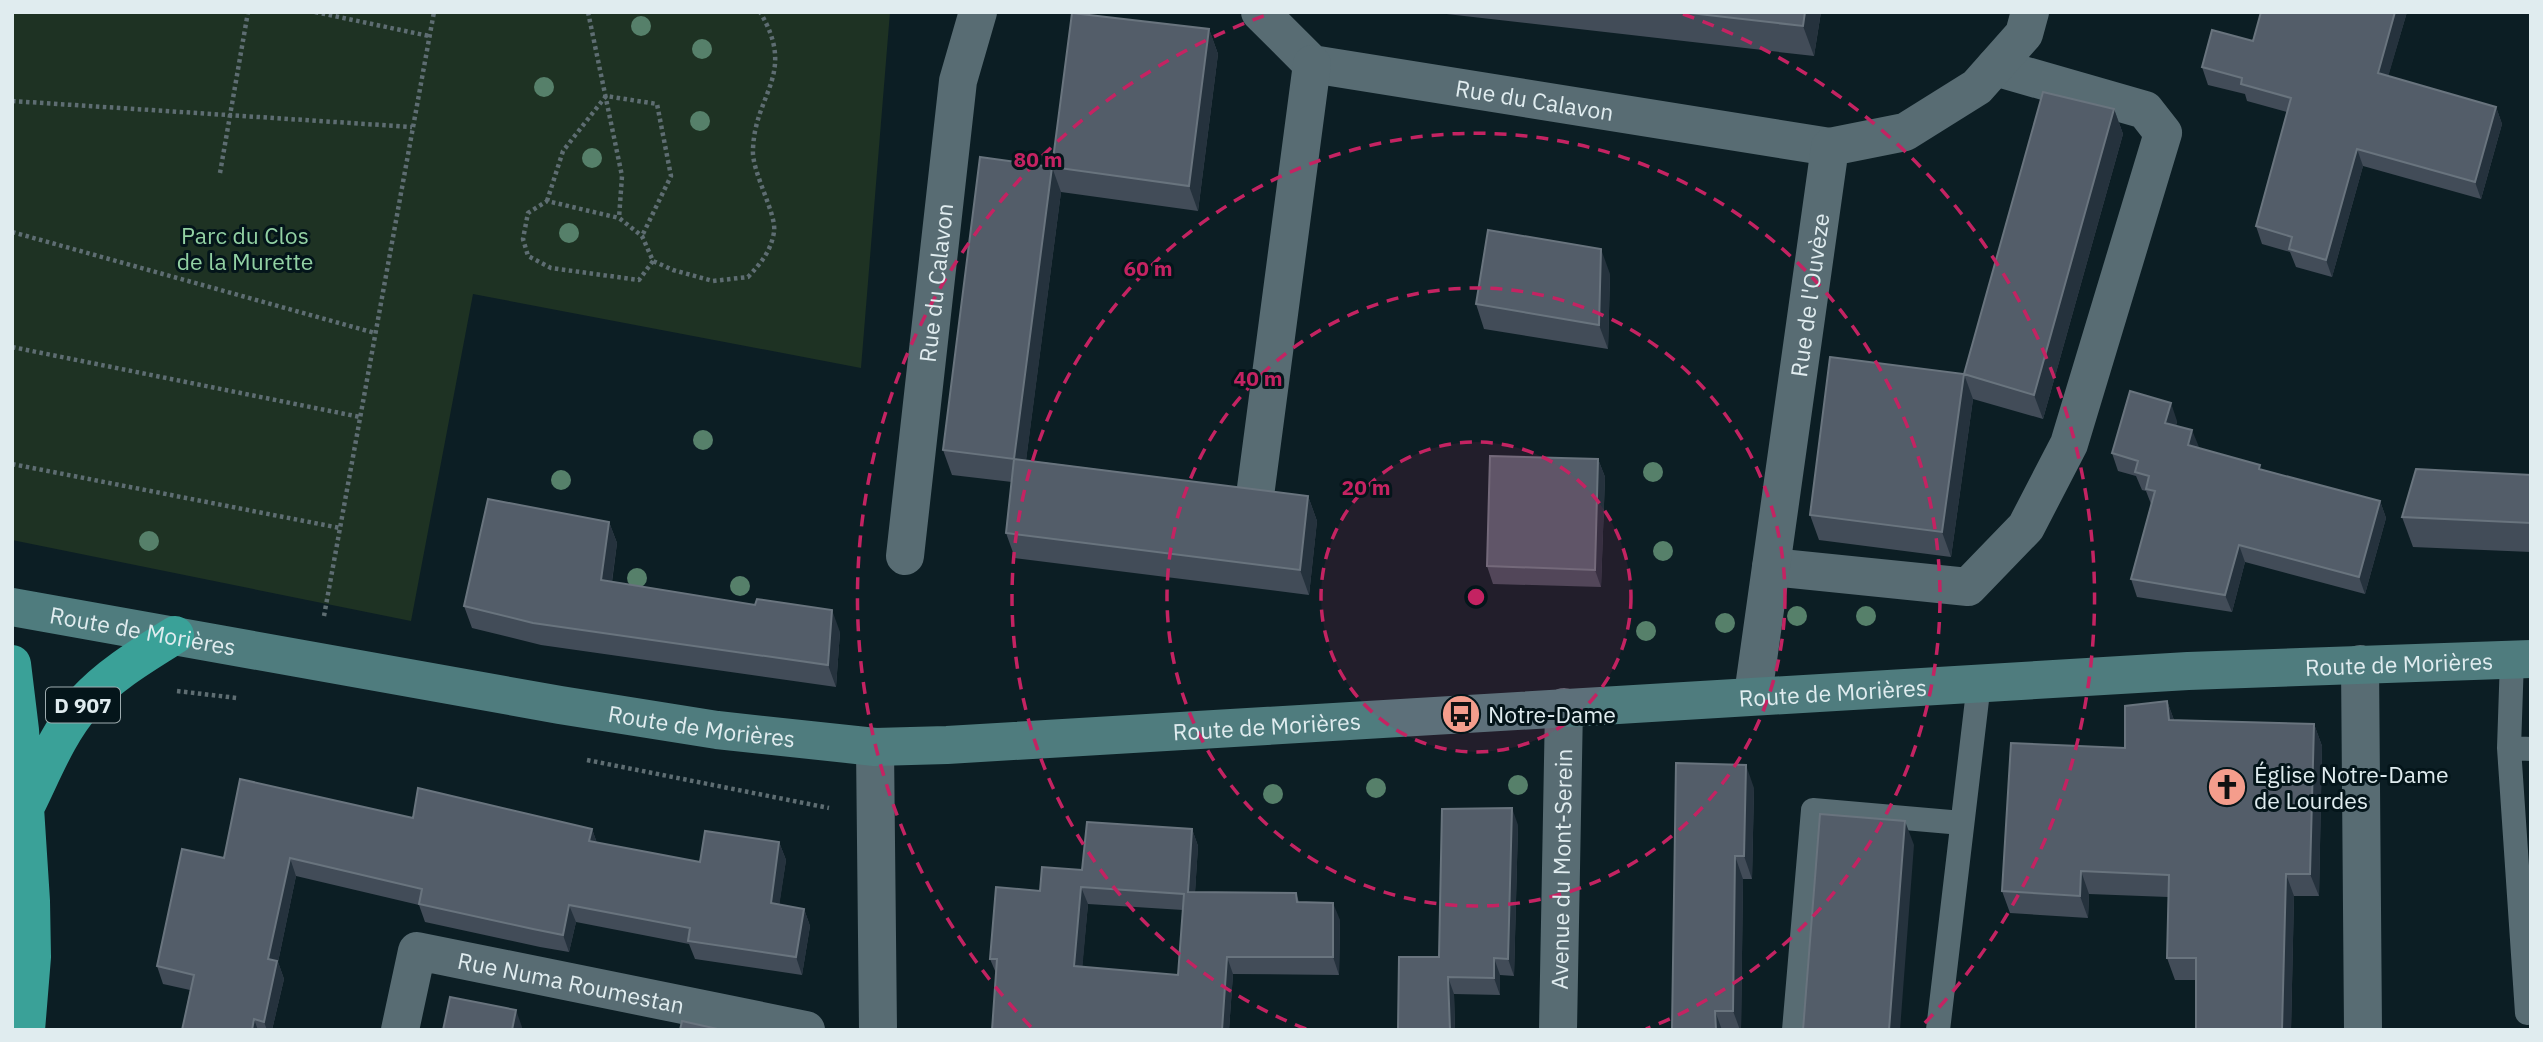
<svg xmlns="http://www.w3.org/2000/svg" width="2543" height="1042" font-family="'IBM Plex Sans',sans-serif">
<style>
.green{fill:#1e3223}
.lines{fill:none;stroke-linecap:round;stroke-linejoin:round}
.path{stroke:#5e6d72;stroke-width:4.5;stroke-dasharray:3.5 3.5;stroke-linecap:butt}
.lane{stroke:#586c73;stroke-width:24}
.street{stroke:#586c73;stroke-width:38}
.secondary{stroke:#4f7c7e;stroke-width:38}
.highway{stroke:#3aa198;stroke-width:38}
.tree{fill:#56806a}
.wall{fill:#424c58;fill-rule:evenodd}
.shaded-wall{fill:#25323d}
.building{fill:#535d69;stroke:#69747e;stroke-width:2;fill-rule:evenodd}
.ring{fill:none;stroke:#c42362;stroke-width:3.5;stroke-dasharray:12 9}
.labels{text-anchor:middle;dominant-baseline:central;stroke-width:6;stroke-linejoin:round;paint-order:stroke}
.shield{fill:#04151a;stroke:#9eacaf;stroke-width:2}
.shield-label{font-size:21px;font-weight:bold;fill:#e0ecef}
.street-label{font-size:23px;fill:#e0ecef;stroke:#04151a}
.park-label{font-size:23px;fill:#92d1a3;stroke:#04151a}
.poi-label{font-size:23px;fill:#e0ecef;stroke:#04151a;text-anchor:start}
.centre{fill:#c42362;stroke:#04151a;stroke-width:3.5}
.ring-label{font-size:21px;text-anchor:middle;font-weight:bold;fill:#c42362;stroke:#04151a;stroke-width:6;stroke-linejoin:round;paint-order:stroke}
</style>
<rect width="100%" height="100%" fill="#0c1e24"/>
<path class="green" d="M12 12H890L861 368 473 294 411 621 12 540Z"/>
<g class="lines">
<path class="path" d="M315 12 429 36
M588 12 622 176 619 218
M12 101 412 127
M220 173 248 12
M547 201 563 151 606 96 657 104 671 176 642 236
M12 232 375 333
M653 261 639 280 551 268 528 256 523 239 528 213 547 201 619 218 642 236 653 261 673 270 713 281 748 277C761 263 771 251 774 232 777 214 751 171 753 149 755 93 797 74 760 12
M12 347 360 417
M12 464 340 528
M324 616 434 12
M177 691 237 698
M587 760 829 808"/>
<path class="lane" d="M2512 659 2509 748 2527 1013
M2509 748 2531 749
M1794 1030 1813 810 1962 823
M1938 1030 1979 683"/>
<g class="street">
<path id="s1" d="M1260 12 1312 64 1830 147"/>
<path d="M1256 488 1312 64"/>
<path id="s2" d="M905 556 958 81 978 12"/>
<path d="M1771 567 1968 587 2026 527 2069 444 2163 133 2145 110 1995 67"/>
<path d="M2360 664 2363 1030"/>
<path id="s3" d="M1753 695 1830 147 1905 132 1977 87 2024 34 2030 12"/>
<path d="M875 747 878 1030"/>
<path id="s4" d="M400 1030 417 951 806 1030"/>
<path id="s5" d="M1558 1030 1564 707"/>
</g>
<path class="secondary" id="s6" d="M12 607 560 705 717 730 875 747 947 745 2188 671 2531 659"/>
<path class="highway" d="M12 664 20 730 31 901 32 957 26 1030
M26 806C43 772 58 732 84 703 109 675 143 655 175 635"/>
</g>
<g class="tree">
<circle cx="641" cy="26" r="10"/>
<circle cx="702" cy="49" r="10"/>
<circle cx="544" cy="87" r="10"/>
<circle cx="700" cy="121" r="10"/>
<circle cx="592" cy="158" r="10"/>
<circle cx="569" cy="233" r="10"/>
<circle cx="703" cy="440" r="10"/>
<circle cx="1653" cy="472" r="10"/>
<circle cx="561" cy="480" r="10"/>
<circle cx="149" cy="541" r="10"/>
<circle cx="1663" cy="551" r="10"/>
<circle cx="637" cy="578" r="10"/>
<circle cx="740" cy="586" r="10"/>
<circle cx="1797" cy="616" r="10"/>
<circle cx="1866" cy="616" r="10"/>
<circle cx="1725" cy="623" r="10"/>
<circle cx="1646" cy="631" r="10"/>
<circle cx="1518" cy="785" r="10"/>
<circle cx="1376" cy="788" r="10"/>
<circle cx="1273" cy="794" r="10"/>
</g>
<path class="wall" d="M1429 12H1821L1814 56Z
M2407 12 2388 76 2496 107 2502 124 2481 199 2363 166 2332 277 2296 267 2290 252 2262 244 2256 226 2287 112 2247 101 2245 94 2208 85 2202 67 2253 41Z
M1209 29 1218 54 1198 211 1061 192 1026 460 1308 496 1317 521 1309 595 1015 558 1006 533 1012 482 952 475 943 450 1052 167Z
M2114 109 2123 134 2043 419 1973 399 1951 557 1819 540 1810 515 1964 374Z
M1610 274 1608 349 1484 329 1476 304Z
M2177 421 2176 426 2199 448 2262 470 2380 501 2386 518 2365 594 2245 562 2232 612 2137 597 2131 579 2151 504 2146 491 2142 490 2136 476 2118 471 2112 453Z
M1598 459 1605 477 1601 587 1493 584 1487 566Z
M2531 475V552L2413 547 2402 517Z
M609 522 617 543 612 582 840 632 836 687 541 645 472 628 464 606Z
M2167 701 2174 720 2314 724 2322 746 2319 896H2294L2291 1030H2196V980H2175L2167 958 2168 897 2089 894 2088 918 2010 913 2002 891Z
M1754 788 1752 879H1743L1741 1030H1672Z
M413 818 592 829 597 843 700 862 779 842 786 860 779 905 804 909 810 926 802 975 695 959 689 944 576 922 569 952 540 947 425 922 419 905 296 876 278 962 284 979 272 1030H182L190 990 163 984 157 966 224 858Z
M1518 825 1514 976 1500 975V995L1454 994 1455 1030H1398L1439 957Z
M1192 829 1198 846 1195 892 1296 893 1299 902 1340 920 1339 975 1233 974 1229 1030H992L996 973 990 959 1040 891 1082 870ZM1088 904 1183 910 1178 975 1082 967Z"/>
<path class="shaded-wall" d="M1805 12H1821L1814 56 1803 26Z
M2395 12H2407L2384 91 2378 73Z
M1209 29 1218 54 1198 211 1189 186Z
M2496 107 2502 124 2481 199 2475 182Z
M2114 109 2123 134 2043 419 2034 395Z
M2357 149 2363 166 2332 277 2326 260Z
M1052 167 1061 192 1023 484 1014 459Z
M1601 249 1610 274 1608 349 1599 325Z
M1964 374 1973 399 1951 557 1942 532Z
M2171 403 2177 421 2172 441 2165 423Z
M2192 430 2199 447 2188 445Z
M1598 459 1605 477 1601 587 1595 570Z
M1308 496 1317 521 1309 595 1300 570Z
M2380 501 2386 518 2365 594 2359 577Z
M609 522 617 543 609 602 601 580Z
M2239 545 2245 562 2232 612 2225 595Z
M832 610 840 632 836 687 828 665Z
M2167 701 2175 723 2169 720Z
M2314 724 2322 746 2319 896 2310 874Z
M1746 765 1754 788 1752 879 1744 856Z
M1512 808 1518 825 1514 976 1508 959Z
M1905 821 1914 845 1900 1030H1889Z
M592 829 598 846 589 841Z
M1192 829 1198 846 1194 909 1188 892Z
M779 842 786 860 777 921 771 903Z
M1735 856 1743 879 1741 1030H1740L1733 1011Z
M290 858 296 876 278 962 284 979 272 1030H267L264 1022 268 959Z
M2081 871 2089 894 2088 918 2080 896Z
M2286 874 2294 896 2291 1030H2282Z
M1081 887 1088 904 1081 983 1074 966Z
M1333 903 1340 920 1339 975 1333 957Z
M569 905 576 922 569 952 563 935Z
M804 909 810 926 802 975 796 957Z
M1227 957 1233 974 1229 1030H1222Z
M1494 958 1500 975V995L1494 978Z
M1448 977 1454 994 1455 1030H1450Z
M516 1010 522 1027V1030H512Z
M1715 1011 1722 1030H1716Z
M254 1019 258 1030H252Z"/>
<path class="building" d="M1681 12H1805L1803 26Z
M2261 12H2395L2378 73 2496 107 2475 182 2357 149 2326 260 2289 249 2292 237 2256 226 2291 98 2241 84 2242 78 2202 67 2212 30 2253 41Z
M1072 13 1209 29 1189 186 1052 167Z
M2043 92 2114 109 2034 395 1964 374Z
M980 157 1052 167 1014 459 943 450Z
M1488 230 1601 249 1599 325 1476 304Z
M1830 357 1964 374 1942 532 1810 515Z
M2130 391 2171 403 2165 423 2192 430 2188 445 2260 465 2259 469 2380 501 2359 577 2239 545 2225 595 2131 579 2155 491 2146 489 2149 476 2135 472 2138 461 2112 453Z
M1490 456 1598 459 1595 570 1487 566Z
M1014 459 1308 496 1300 570 1006 533Z
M2416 469 2531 475V523L2402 517Z
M488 499 609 522 601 580 755 605 757 599 832 610 828 665 533 623 464 606Z
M2167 701 2169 720 2314 724 2310 874H2286L2282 1030H2196V958H2167L2169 875 2081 871 2080 896 2002 891 2011 743 2125 748V706Z
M1676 763 1746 765 1744 856H1735L1733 1011H1715L1716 1030H1672Z
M240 779 413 818 418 788 592 829 589 841 700 862 705 831 779 842 771 903 804 909 796 957 688 941 690 928 569 905 563 935 533 929 419 904 422 889 290 858 268 959 277 961 264 1022 254 1019 252 1030H182L194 975 157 966 182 849 224 858Z
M1512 808 1508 959 1494 958V978L1448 977 1450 1030H1398L1399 957H1439L1442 809Z
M1820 814 1905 821 1889 1030H1803Z
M1087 822 1192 829 1188 892 1296 893 1297 902 1333 903V957H1227L1222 1030H992L997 959H990L996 887 1040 891 1042 867 1082 870ZM1081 887 1184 894 1178 975 1074 966Z
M450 997 516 1010 512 1030H443Z
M682 1021 722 1030H680Z"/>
<circle cx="1476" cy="597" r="155" fill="#c42362" fill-opacity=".12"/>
<g class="ring">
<circle cx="1476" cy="597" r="155"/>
<circle cx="1476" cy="597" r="309"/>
<path d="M1306 1029A464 464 0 1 1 1646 1029"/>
<path d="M1031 1027A619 619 0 0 1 1269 14M1683 14A619 619 0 0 1 1921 1027"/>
</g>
<defs>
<g id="bus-disc" transform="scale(2.0125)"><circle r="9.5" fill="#f49d8c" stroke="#04151a"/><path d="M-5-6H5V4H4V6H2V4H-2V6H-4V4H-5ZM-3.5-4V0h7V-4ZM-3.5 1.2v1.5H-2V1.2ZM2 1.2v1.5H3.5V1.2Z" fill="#111"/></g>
<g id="church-disc" transform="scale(2.0125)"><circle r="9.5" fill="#f49d8c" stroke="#04151a"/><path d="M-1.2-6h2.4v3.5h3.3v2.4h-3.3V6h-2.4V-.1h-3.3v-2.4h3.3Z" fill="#111"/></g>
</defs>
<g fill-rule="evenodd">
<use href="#bus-disc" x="1461" y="714"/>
<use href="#church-disc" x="2227" y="787"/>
</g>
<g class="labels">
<rect class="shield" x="46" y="687.5" width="74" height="35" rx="5"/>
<g class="shield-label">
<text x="83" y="705">D 907</text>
</g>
<g class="street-label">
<text stroke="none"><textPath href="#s1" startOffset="299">Rue du Calavon</textPath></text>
<text stroke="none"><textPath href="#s2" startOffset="275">Rue du Calavon</textPath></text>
<text stroke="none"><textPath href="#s3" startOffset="404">Rue de l'Ouvèze</textPath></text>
<text stroke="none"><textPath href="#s6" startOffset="133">Route de Morières</textPath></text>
<text stroke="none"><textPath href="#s6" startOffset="2401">Route de Morières</textPath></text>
<text stroke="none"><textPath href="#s6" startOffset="1834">Route de Morières</textPath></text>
<text stroke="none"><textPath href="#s6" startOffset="700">Route de Morières</textPath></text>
<text stroke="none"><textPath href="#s6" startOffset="1267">Route de Morières</textPath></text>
<text stroke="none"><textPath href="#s5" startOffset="161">Avenue du Mont-Serein</textPath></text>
<text stroke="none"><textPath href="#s4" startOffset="238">Rue Numa Roumestan</textPath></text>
</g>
<g class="park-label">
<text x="245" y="235">Parc du Clos<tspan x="245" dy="26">de la Murette</tspan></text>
</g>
<g class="poi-label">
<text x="1488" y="714">Notre-Dame</text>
<text x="2254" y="774">Église Notre-Dame<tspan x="2254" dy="26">de Lourdes</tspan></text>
</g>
</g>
<circle cx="1476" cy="597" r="10" class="centre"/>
<g class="ring-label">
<text x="1038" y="167">80 m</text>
<text x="1148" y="276">60 m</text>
<text x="1258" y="386">40 m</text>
<text x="1366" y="495">20 m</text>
</g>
<rect width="2543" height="1042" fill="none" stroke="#e0ecef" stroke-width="28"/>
</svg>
